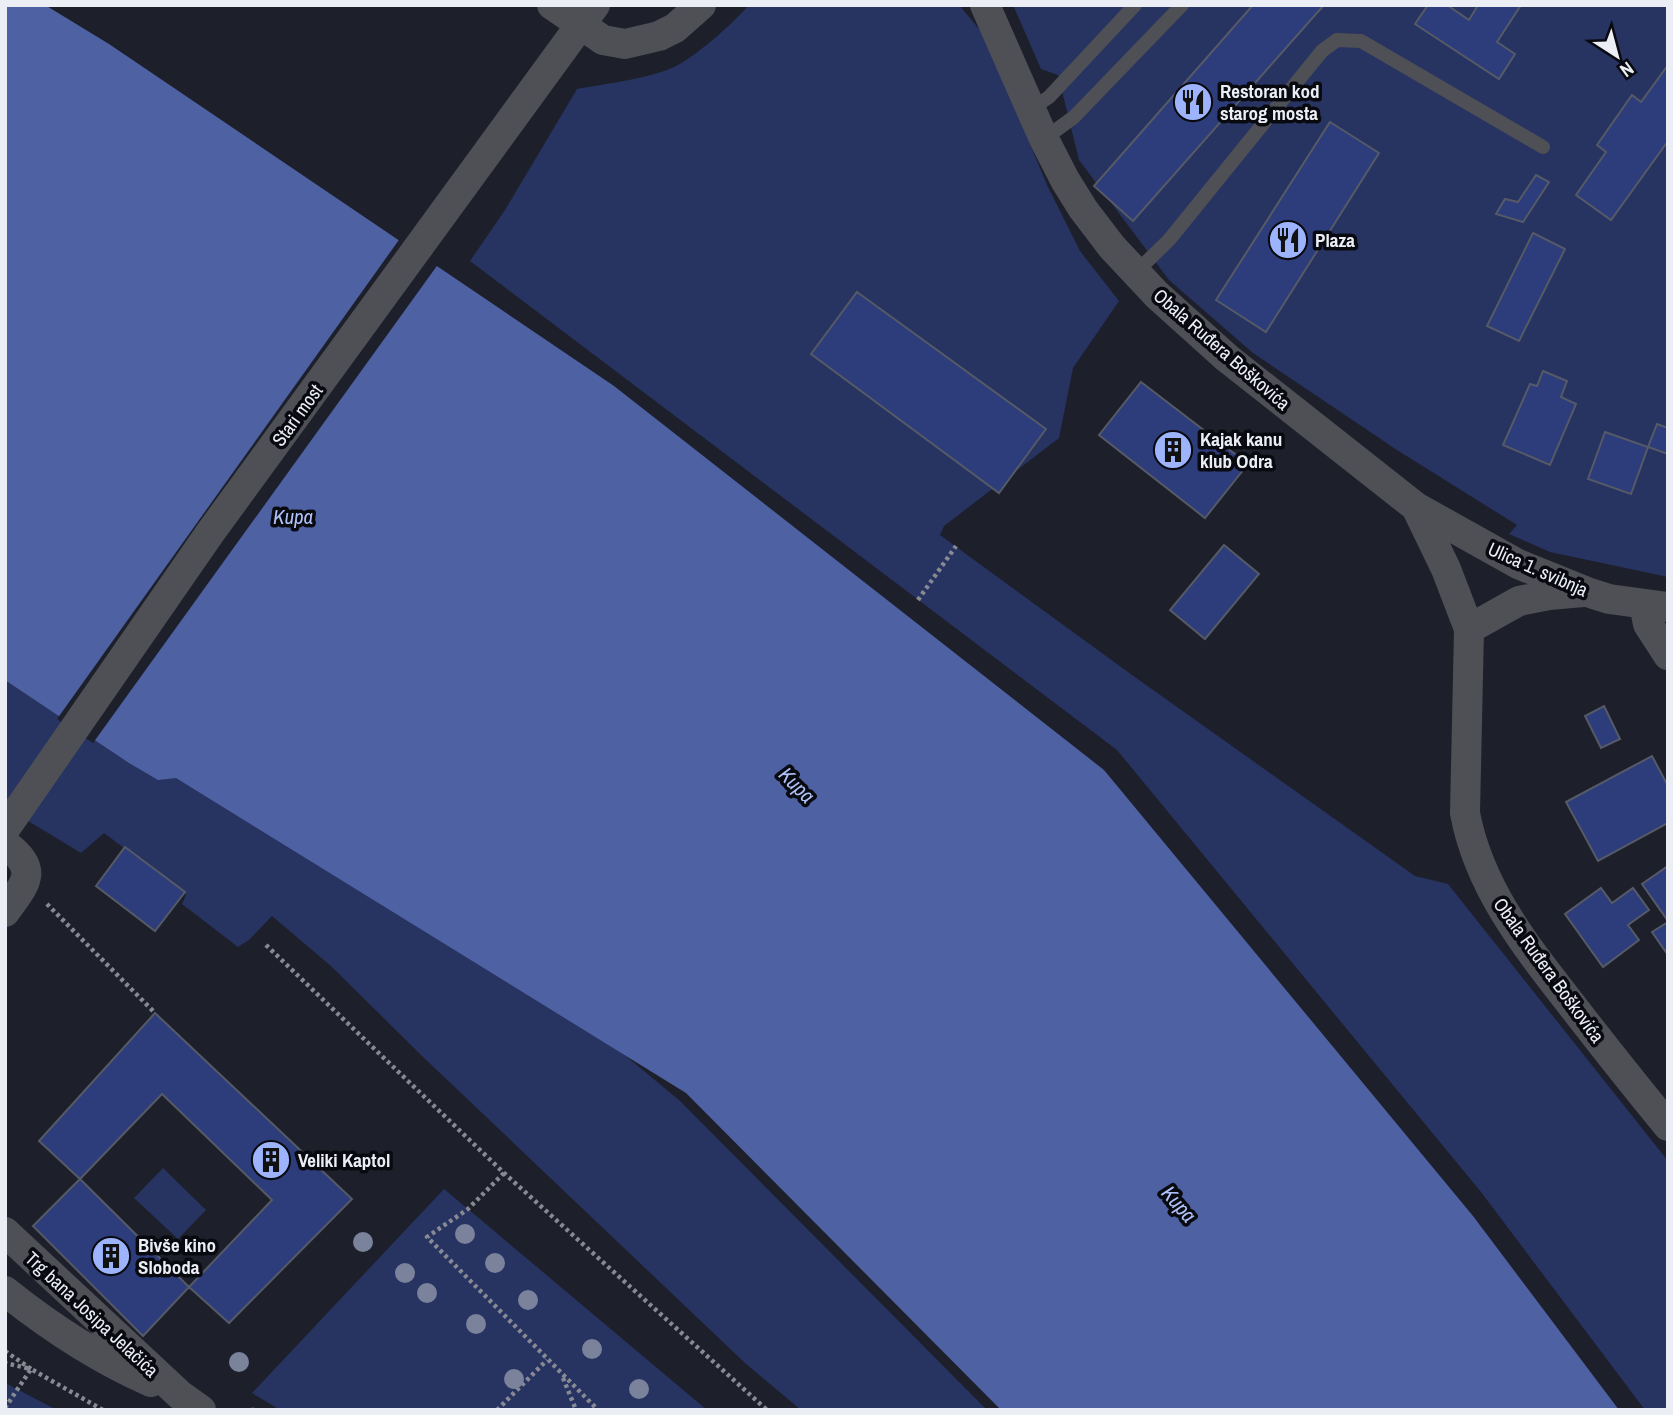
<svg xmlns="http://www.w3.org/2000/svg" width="1673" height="1415" font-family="'Archivo Narrow',sans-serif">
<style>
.green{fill:#273361}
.water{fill:#4e61a3}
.pier{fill:#1d202b}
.building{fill:#2d3c7b;stroke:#555a66;stroke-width:2}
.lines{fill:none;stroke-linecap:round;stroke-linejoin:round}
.path{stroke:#878a93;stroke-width:4.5;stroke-dasharray:3.5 3.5;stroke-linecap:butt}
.service{stroke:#4e5055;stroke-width:14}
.minor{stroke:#4e5055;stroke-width:30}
.minor-bridge{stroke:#4e5055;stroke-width:30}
.tree{fill:#7a829c}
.labels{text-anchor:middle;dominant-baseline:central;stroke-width:7;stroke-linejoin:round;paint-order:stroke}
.poi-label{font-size:19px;font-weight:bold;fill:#ebeef5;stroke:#090a0f;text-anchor:start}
.street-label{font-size:19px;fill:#ebeef5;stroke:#090a0f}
.water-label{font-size:21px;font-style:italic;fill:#afc1fa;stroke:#090a0f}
</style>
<rect width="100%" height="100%" fill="#1d202b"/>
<path class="green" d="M749 5H959L985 36 1047 185 1080 251 1119 301 1073 368 1059 438 944 526 940 535 1132 675 1415 876 1448 884 1668 1161V1410H1645L1481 1192 1117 750 470 261 505 210 577 89C604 84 655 78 678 65 701 52 731 25 749 5Z
M1013 5H1668V577L1550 552 1509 534 1517 525 1397 450 1253 353 1169 280 1079 160 1058 75 1041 69Z
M5 587 269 761 679 1100 987 1410H801L745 1363 421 1055 332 967 272 916 249 940 238 947 182 904 186 895 104 833 81 853 5 807Z
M163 1168 206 1210 178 1239 134 1198Z
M444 1189 468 1209 707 1410H280L252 1393Z
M5 1383 57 1410H5Z"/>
<path class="water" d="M5 5H45L109 44 614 386 1104 770 1473 1216 1619 1410H1001L686 1093 176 778 158 780 129 763 5 680Z"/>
<path class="pier" d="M401 237 439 263 93 743 57 719Z"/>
<path class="building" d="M1253 5H1324L1133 221 1094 186Z
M1428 5H1447L1469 20 1478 5H1521L1497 42 1515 54 1499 79 1415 24Z
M1668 65V141L1611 220 1576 195 1606 152 1597 145 1632 95 1641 102Z
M1330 122 1379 153 1266 332 1216 300Z
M1536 175 1549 182 1523 222 1496 214 1505 199 1518 202Z
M1533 233 1565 249 1519 341 1487 326Z
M857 292 1046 429 999 493 811 354Z
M1543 371 1567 381 1561 397 1576 404 1550 465 1503 445 1530 384 1537 386Z
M1141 382 1248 464 1205 518 1099 435Z
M1657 424 1668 428V454L1648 447Z
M1605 432 1648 447 1631 494 1588 479Z
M1224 545 1259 574 1205 639 1170 610Z
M1604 706 1620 739 1601 748 1585 716Z
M1652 756 1668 786V823L1598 861 1566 802Z
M125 847 185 892 155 931 96 886Z
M1668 866V921L1642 884Z
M1601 888 1612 903 1633 888 1649 910 1628 925 1639 940 1603 967 1565 914Z
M1668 922V955L1652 932Z
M155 1013 352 1199 229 1323 189 1287 272 1200 162 1094 80 1179 39 1141Z
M80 1179 189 1287 143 1336 33 1226Z"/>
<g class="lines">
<path class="path" d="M918 600 956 546
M47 904 155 1013
M266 945 504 1173 767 1410
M504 1173 468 1209 427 1237 598 1410
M5 1351 31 1369 5 1363
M563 1378 576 1410
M5 1408 31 1369 103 1410
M251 1410H255
M497 1410 547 1360"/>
<path class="service" d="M1031 109 1049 97 1135 5
M1044 139 1074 117 1182 5
M1136 272 1169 240 1322 51 1337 40 1361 41 1543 147"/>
<path class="minor" d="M552 5 603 40 625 44 659 36 675 28 701 5
M985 5 1044 139 1065 180 1083 209 1112 247 1157 295 1227 358 1416 507 1446 569 1469 629 1465 813C1479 889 1528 949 1574 1008 1605 1048 1636 1087 1668 1126
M1416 507 1518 564 1587 592 1609 599 1668 607
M1644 604 1648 624 1668 655
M1469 629 1519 601 1549 595 1583 592
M5 844C40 870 26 883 5 912
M5 1232 180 1395 201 1410
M5 1291C50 1327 99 1359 151 1382"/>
<path class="minor-bridge" d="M5 829 210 533 595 5"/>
</g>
<g class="tree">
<circle cx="465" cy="1234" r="10"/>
<circle cx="363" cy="1242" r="10"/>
<circle cx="495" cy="1263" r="10"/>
<circle cx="405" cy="1273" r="10"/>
<circle cx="427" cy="1293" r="10"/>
<circle cx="528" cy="1300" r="10"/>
<circle cx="476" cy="1324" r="10"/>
<circle cx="592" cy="1349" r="10"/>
<circle cx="239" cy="1362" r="10"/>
<circle cx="514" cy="1379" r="10"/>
<circle cx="639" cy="1389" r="10"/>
</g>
<defs>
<g id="restaurant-disc" transform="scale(2.0125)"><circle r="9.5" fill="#9db4fd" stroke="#090a0f"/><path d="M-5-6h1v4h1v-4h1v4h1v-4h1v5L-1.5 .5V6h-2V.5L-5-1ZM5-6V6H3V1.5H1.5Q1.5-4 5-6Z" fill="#111"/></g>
<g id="building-disc" transform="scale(2.0125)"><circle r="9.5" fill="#9db4fd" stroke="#090a0f"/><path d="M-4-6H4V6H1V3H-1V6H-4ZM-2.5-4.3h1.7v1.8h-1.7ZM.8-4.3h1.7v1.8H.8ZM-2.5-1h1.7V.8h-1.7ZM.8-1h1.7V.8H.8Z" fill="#111"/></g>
</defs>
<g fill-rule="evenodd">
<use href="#restaurant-disc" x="1193" y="102"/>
<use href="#restaurant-disc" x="1288" y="240"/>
<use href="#building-disc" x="1173" y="450"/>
<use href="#building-disc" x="271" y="1160"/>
<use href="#building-disc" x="111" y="1256"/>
</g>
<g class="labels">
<g class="poi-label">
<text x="1220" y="91">Restoran kod<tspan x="1220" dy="22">starog mosta</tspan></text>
<text x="1315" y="240">Plaza</text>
<text x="1200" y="439">Kajak kanu<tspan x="1200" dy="22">klub Odra</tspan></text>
<text x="298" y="1160">Veliki Kaptol</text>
<text x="138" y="1245">Bivše kino<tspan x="138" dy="22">Sloboda</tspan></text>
</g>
<g class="street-label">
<text transform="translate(1222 349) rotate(41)">Obala Ruđera Boškovića</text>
<text transform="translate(297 415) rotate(-54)">Stari most</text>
<text transform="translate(1538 569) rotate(24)">Ulica 1. svibnja</text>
<text transform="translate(1549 970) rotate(54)">Obala Ruđera Boškovića</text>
<text transform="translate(92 1314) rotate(43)">Trg bana Josipa Jelačića</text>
</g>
<g class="water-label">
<text x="293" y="516">Kupa</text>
<text transform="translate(797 785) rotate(45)">Kupa</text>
<text transform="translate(1179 1204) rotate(49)">Kupa</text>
</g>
</g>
<rect width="1673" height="1415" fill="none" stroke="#ebeef5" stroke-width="14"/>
<g transform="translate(1617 56) rotate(144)" stroke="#090a0f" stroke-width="5" paint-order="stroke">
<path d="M0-5L12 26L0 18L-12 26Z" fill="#ebeef5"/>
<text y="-10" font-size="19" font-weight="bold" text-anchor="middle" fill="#ebeef5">N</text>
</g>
</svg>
